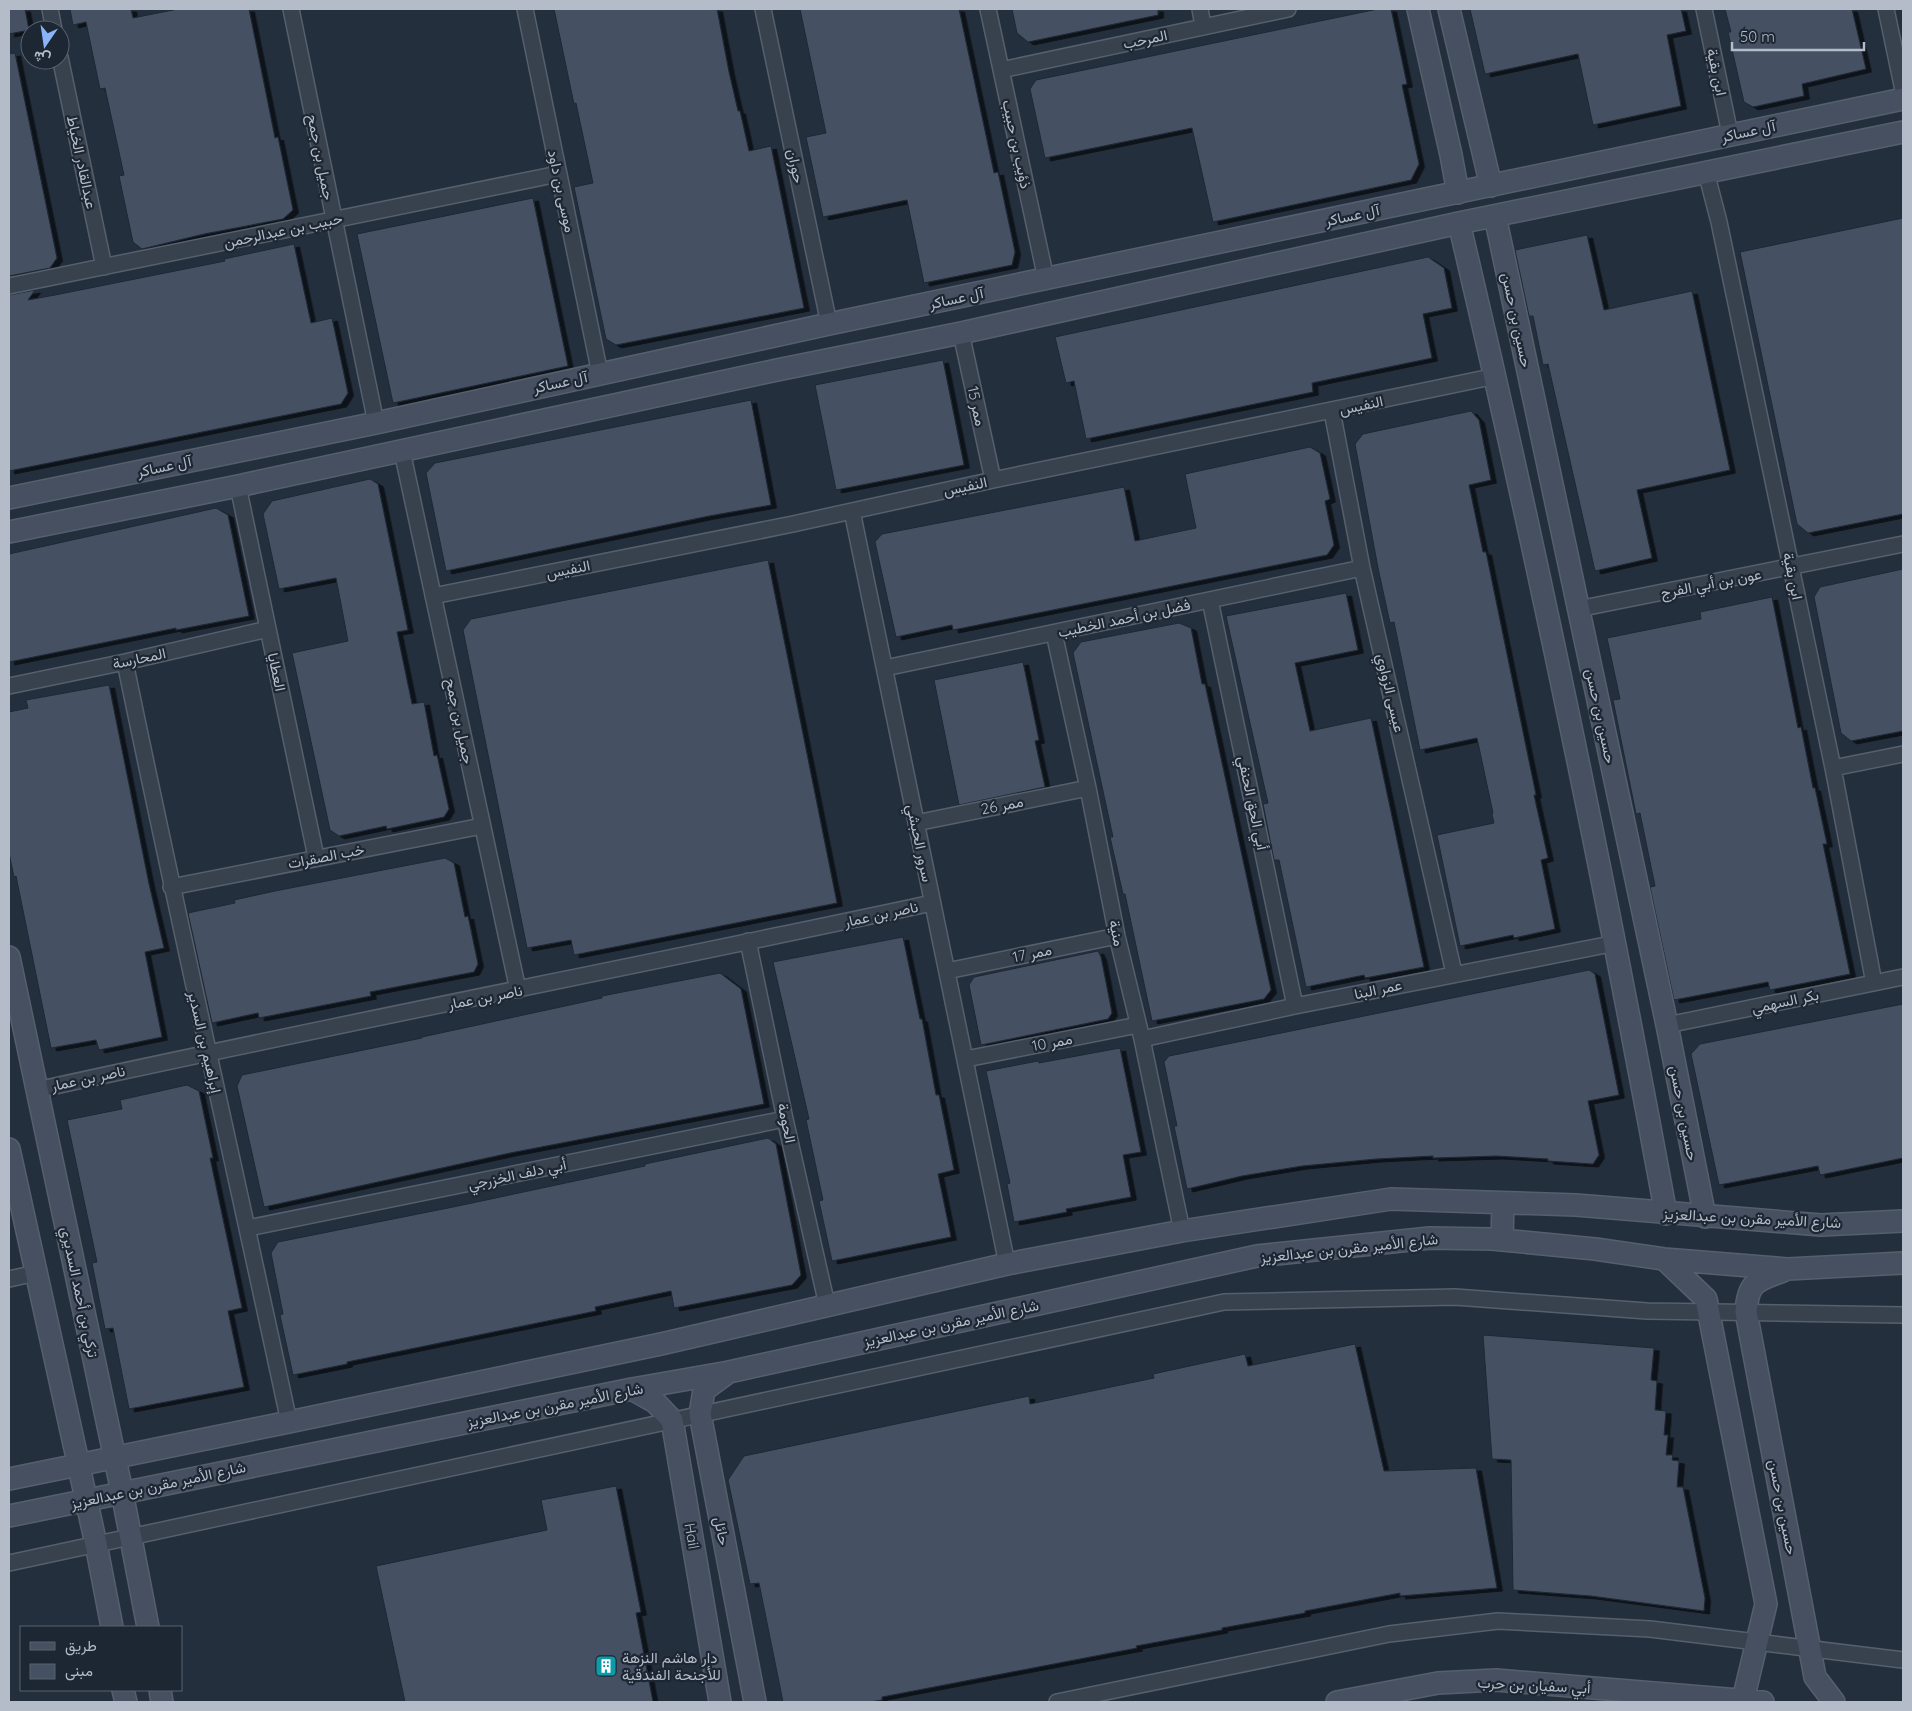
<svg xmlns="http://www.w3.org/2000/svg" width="1912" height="1711" font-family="Quicksand,Vazirmatn,sans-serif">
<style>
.building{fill:#455162;stroke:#1f2835;filter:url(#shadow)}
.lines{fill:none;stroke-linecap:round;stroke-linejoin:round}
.street-casing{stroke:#565f6c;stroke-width:18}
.secondary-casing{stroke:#565f6c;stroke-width:24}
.street{stroke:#38414e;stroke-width:15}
.secondary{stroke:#465061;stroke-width:21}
.labels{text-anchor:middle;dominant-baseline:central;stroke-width:4.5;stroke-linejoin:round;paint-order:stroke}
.street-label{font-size:15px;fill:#b4bcc9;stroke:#1d2633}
.poi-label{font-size:15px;fill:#b4bcc9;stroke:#1d2633;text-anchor:start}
</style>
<defs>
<filter id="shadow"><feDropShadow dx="5.5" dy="3" stdDeviation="0" flood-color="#0009"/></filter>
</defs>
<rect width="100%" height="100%" fill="#242f3e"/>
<path class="building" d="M9 9H25L29 30 9 34Z
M70 9H131L133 18 178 9H249L275 138 278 137 293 210 283 219 204 234 142 249 133 242 119 176 124 175 105 88 100 89 86 22 73 25Z
M554 9H717L729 72 738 111H740L749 151 771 146 804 308 616 345 606 339 574 187 593 183 576 103 574 104Z
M800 9H959L994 173 998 172 1015 252 1012 265 924 283 907 200 823 217 806 137 826 133Z
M1012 9H1158V15L1028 42 1017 33Z
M1378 9H1391L1407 84 1402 85 1419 164 1411 180 1213 222 1192 128 1045 158 1030 89 1036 80Z
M1470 9H1681L1686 31 1667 35 1681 106 1593 125 1578 54 1485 74Z
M1725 9H1852L1866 69 1802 84 1804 96 1753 107 1744 102 1728 32H1731Z
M15 53 57 258 50 268 9 276V54Z
M533 198 568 366 393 403 357 234Z
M1903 218V514L1808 533 1797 524 1740 252Z
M1587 235 1604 310 1692 291 1730 470 1637 490 1652 558 1595 571 1548 364 1543 365 1533 316H1529L1515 250Z
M294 244 311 323 332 318 348 393 341 404 9 471V295L35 290 28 300 55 295 225 261 224 259Z
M1428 257 1444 268 1452 308 1423 314 1432 358 1312 383 1313 392 1086 439 1074 381 1066 383 1055 337Z
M943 360 964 465 836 490 815 385Z
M751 400 771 505 709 516 446 571 426 473 435 463Z
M1471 411 1479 420 1491 480 1469 485 1483 552H1486L1536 795H1534L1548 858 1541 860 1555 929 1514 938 1513 935 1460 946 1437 835 1494 823 1492 814 1493 813 1477 738 1420 750 1394 622 1390 623 1378 568 1355 444 1363 434Z
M1310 447 1320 453 1330 499 1325 501 1334 545 1327 555 953 630 952 625 896 637 875 542 882 534 1124 487 1135 541 1196 528 1185 474Z
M370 479 378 484 408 630 397 632 412 704 424 702 434 756 437 755 449 809 444 817 387 829 386 826 339 836 330 830 292 653 348 641 336 578 279 589 263 514 272 501Z
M216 508 228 515 249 616 176 630V628L9 662V554Z
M768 560 837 903 574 955 571 940 527 948 463 630 471 619Z
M1903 569V731L1851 741 1841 733 1814 597 1820 587Z
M1346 593 1358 650 1295 663 1310 731 1371 718 1424 967 1365 978 1364 975 1306 987 1279 860H1274L1263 804 1268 803 1226 616Z
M1772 597 1798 728 1801 727 1813 788H1815L1827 844H1823L1850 974 1770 990 1768 982 1674 1000 1650 887 1655 886 1640 813 1636 814 1613 700 1620 699 1607 638 1701 619 1700 612Z
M1179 623 1191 628 1202 684H1205L1271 990 1264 999 1152 1021 1125 894H1123L1110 837H1113L1073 653 1081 642Z
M1023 662 1039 740 1035 741 1045 787 959 805 934 680Z
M109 685 149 884 164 948 145 952 162 1037 99 1050 96 1040 51 1048 16 876 14 877 9 853V712L28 708 26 700Z
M445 858 454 863 465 917 468 916 478 964 474 972 370 992 371 996 259 1018 258 1013 212 1023 188 913 235 903 234 900 275 891Z
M903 937 920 1019H922L936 1095H939L954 1170 938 1174 951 1237 832 1261 819 1201 823 1200 806 1120 809 1119 773 962Z
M1098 951 1101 957 1112 1013 1108 1019 981 1045 969 985 974 977Z
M1589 970 1595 974 1619 1095 1588 1101 1599 1155 1593 1164 1548 1161V1159L1497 1156 1433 1158V1156L1376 1159 1302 1166 1242 1176 1187 1189 1174 1126H1177L1164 1062 1169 1056Z
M720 973 741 989 764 1104 510 1153 264 1207 237 1086 242 1075 422 1038V1037L602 998V996Z
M1903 1004V1158L1820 1175 1818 1166 1719 1185 1691 1054 1700 1044Z
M1120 1048 1141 1152 1123 1155 1131 1197 1066 1209 1067 1212 1014 1222 1007 1184 1010 1183 986 1071 1038 1061 1039 1063Z
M187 1085 199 1091 213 1158H210L242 1308 228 1311 244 1387 129 1409 113 1328 105 1329 92 1263 97 1262 67 1120 122 1109 120 1100Z
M768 1138 776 1144 801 1275 792 1285 674 1308 671 1291 595 1307 596 1311 347 1362V1364L293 1375 280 1315 283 1314 271 1253 278 1242 458 1206 645 1166V1164Z
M1483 1335 1654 1348 1651 1380 1657 1381 1655 1410 1666 1411 1664 1435H1668L1666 1455H1673L1672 1460 1679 1461 1677 1487H1683L1705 1598 1704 1611 1591 1596 1513 1590 1511 1460 1492 1459Z
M1355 1344 1384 1471 1476 1468 1497 1588 1400 1596V1593L1305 1611V1613L1222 1628V1630L1136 1646 1137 1648 882 1697V1700L870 1702H783L759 1583 750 1584 728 1480 744 1456 1029 1396 1030 1404 1154 1378 1153 1374 1245 1354 1248 1366Z
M616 1486 641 1612 636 1613 653 1702H405L376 1566 547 1530 541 1500Z"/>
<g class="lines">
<g class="street-casing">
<path id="street" d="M50 9 54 30
M291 9 376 423
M525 9 600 374
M763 9 829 324
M988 9 1046 279
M1200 9 1203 26
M1704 9 1730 134
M1886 9 1903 90
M60 57 104 267
M1001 70 1288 9
M1706 172 1719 222 1833 768 1874 983
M9 286 558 174
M961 333 993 480
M1332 411 1362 568 1454 973
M402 451 518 990
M238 486 316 857
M852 511 1007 1264
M433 596 793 524 993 480 1496 376
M1210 600 1295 1006
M1578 609 1903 544
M1054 633 1088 788 1117 936 1142 1039 1182 1231
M125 662C177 916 235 1169 289 1422
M885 668 1362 568
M9 686 125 662 268 629
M1833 768 1903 754
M916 823 1088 788
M171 887 482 826
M748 941 785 1119 827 1305
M947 971 1117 936
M1667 1025 1903 977
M1142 1039 1295 1006 1616 943
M966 1059 1138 1025
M37 1090C335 1024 634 967 932 903
M248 1228 785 1119
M9 1279 36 1273
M9 1563 1224 1302 1455 1297 1647 1311 1903 1315
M1057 1702 1389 1634 1498 1621 1650 1629 1903 1660"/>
</g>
<g class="secondary-casing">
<path id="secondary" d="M1418 9 1451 155 1458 193
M1449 9 1491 186
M1495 216 1667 1025 1705 1217
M1459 223C1537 551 1605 882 1666 1214
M9 498 376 423 829 324 1903 99
M9 532 238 486 777 370 961 333 1459 223 1903 132
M9 957 122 1492 148 1627
M9 1149 96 1544 112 1627
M1502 1240 1503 1203
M1664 1259 1706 1299 1766 1604 1743 1700
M1783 1271C1757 1281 1748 1281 1746 1312L1815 1677 1834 1702
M726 1374 704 1390 700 1414 755 1702
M632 1389 655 1402 672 1420 720 1702
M9 1479 289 1422 661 1344 1007 1264 1182 1231 1391 1199 1576 1205 1821 1225 1903 1221
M9 1516 632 1389 729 1372 1257 1256 1430 1238 1492 1239 1595 1249 1664 1259 1788 1269 1903 1263
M123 1690 126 1702
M160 1690 162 1702
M1337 1702 1438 1683 1496 1680 1763 1702"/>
</g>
<use href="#street" class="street"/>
<use href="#secondary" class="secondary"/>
</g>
<defs>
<g id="building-square" transform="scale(1.125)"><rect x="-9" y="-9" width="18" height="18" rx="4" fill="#0f9aa8" stroke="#1d2633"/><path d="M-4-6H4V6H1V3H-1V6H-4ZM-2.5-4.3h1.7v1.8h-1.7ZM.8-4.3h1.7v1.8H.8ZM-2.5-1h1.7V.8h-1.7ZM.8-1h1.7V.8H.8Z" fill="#fff"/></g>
</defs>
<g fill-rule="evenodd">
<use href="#building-square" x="606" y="1666"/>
</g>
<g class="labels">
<g class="street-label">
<text transform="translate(1145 39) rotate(-12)">المرحب</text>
<text transform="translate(1717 72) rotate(78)">ابن بقية</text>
<text transform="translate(1748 131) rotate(-12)">آل عساكر</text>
<text transform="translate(1017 144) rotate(78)">ذؤيب بن حبيب</text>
<text transform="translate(321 157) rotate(79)">جميل بن جمح</text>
<text transform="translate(82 162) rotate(78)">عبدالقادر الخياط</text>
<text transform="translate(796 166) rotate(78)">حوران</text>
<text transform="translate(562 191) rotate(78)">موسى بن داود</text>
<text transform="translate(1352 215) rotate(-12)">آل عساكر</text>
<text transform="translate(283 230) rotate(-12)">حبيب بن عبدالرحمن</text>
<text transform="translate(956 298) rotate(-12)">آل عساكر</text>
<text transform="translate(1517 320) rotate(78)">حسين بن حسن</text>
<text transform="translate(560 382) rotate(-12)">آل عساكر</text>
<text transform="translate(1361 405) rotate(-12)">النفيس</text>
<text transform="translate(977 406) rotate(78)">ممر 15</text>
<text transform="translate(164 466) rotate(-12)">آل عساكر</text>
<text transform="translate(965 486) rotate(-12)">النفيس</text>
<text transform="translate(568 569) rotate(-11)">النفيس</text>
<text transform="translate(1793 576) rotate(78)">ابن بقية</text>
<text transform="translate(1711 583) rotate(-11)">عون بن أبي الفرج</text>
<text transform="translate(1124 618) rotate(-12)">فضل بن أحمد الخطيب</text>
<text transform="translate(139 658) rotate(-12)">المحارسة</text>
<text transform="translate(277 672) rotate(78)">العطايا</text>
<text transform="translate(1391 693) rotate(77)">عيسى الزواوي</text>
<text transform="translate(1601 716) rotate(78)">حسين بن حسن</text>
<text transform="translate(460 721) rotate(78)">جميل بن جمح</text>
<text transform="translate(1253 803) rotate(78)">أبي الحق الحنفي</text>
<text transform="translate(1002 805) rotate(-11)">ممر 26</text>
<text transform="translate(920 843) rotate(78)">سرور الحبشي</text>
<text transform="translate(326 856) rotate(-11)">خب الصقرات</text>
<text transform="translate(881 914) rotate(-12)">ناصر بن عمار</text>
<text transform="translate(1117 933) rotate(78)">منية</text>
<text transform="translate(1032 953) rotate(-12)">ممر 17</text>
<text transform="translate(1378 989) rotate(-12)">عمر البنا</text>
<text transform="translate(485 997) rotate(-11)">ناصر بن عمار</text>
<text transform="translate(1785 1001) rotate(-12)">بكر السهمي</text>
<text transform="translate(205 1042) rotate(77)">إبراهيم بن السدير</text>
<text transform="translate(1052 1042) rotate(-11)">ممر 10</text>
<text transform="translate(88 1078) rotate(-12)">ناصر بن عمار</text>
<text transform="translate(1684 1113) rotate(79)">حسين بن حسن</text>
<text transform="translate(787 1123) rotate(78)">الحومة</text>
<text transform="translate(517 1174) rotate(-12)">أبي دلف الخزرجي</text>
<text transform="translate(1752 1218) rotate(3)">شارع الأمير مقرن بن عبدالعزيز</text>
<text transform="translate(1349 1248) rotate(-6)">شارع الأمير مقرن بن عبدالعزيز</text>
<text transform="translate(80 1292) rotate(78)">تركي بن أحمد السديري</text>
<text transform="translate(951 1323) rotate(-12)">شارع الأمير مقرن بن عبدالعزيز</text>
<text transform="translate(555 1405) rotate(-11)">شارع الأمير مقرن بن عبدالعزيز</text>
<text transform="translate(158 1485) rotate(-12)">شارع الأمير مقرن بن عبدالعزيز</text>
<text transform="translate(1783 1507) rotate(79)">حسين بن حسن</text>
<text transform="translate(722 1531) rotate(79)">حائل</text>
<text transform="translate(692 1536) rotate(80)">Hail</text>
<text transform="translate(1534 1685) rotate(3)">أبي سفيان بن حرب</text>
</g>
<g class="poi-label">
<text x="622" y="1657">دار هاشم النزهة<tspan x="622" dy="17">للأجنحة الفندقية</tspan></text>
</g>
</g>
<rect width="1912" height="1711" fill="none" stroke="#b4bcc9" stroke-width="20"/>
<rect x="20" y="1626" width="162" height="65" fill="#1d2633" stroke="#59626f"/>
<rect x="30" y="1642" width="25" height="8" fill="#465061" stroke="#59626f"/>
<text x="65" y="1651" font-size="15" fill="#b4bcc9">طريق</text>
<rect x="30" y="1664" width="25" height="15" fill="#455162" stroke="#59626f"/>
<text x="65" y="1676" font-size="15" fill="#b4bcc9">مبنى</text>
<g transform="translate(45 45) rotate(193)"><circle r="24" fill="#1d2633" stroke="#59626f"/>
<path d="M0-4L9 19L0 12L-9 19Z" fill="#8ab4f8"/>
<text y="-8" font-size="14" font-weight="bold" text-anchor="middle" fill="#b4bcc9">ش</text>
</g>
<path d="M1732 42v8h132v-8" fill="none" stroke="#b4bcc9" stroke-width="2.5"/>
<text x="1740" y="42" font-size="15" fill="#b4bcc9" stroke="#1d2633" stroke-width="4" paint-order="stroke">50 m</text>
</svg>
